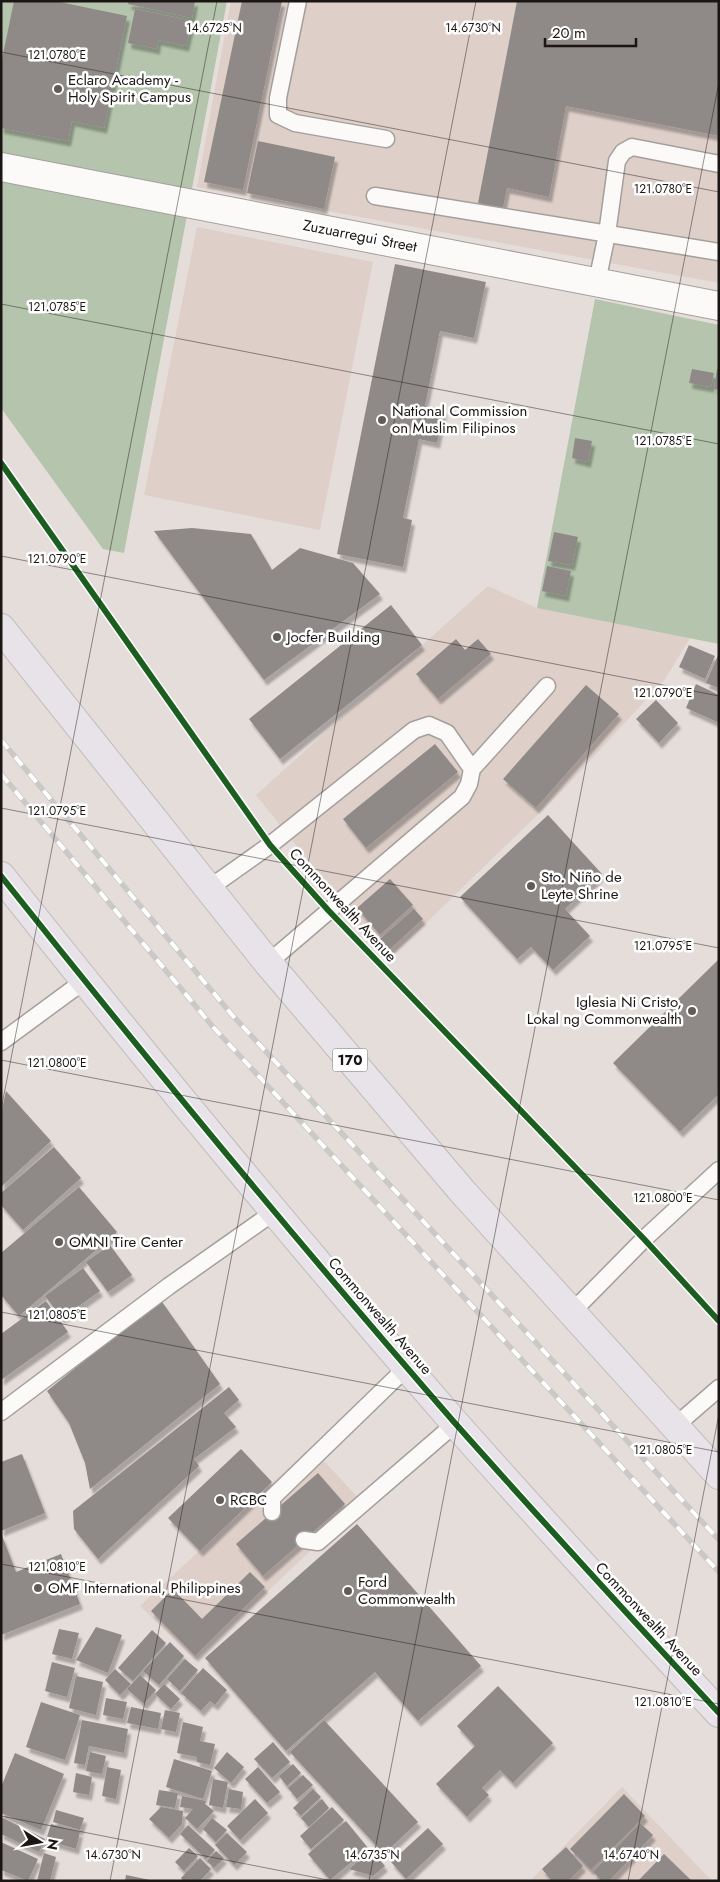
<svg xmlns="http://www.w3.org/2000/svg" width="720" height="1882" font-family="Jost,sans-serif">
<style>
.built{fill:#decfc9}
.forest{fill:#b5c4ac}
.building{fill:#8f8987;filter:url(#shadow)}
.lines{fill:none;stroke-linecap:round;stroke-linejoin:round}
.service-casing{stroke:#a59f9c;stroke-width:19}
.minor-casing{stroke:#a59f9c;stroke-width:30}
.primary-casing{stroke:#bfbcba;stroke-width:30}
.service{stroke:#fbfaf9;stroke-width:16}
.minor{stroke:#fbfaf9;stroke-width:28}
.primary{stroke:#e7e3e8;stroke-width:28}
.rail-casing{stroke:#cbc9c7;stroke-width:5.5}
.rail{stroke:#fff;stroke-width:4;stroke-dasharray:11;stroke-linecap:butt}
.cycleway-casing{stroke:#fff;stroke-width:9}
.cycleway{stroke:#1b5e20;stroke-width:6}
.ticks{fill:none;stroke:#1b1614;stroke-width:1;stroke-opacity:0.45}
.poi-dot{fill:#625c59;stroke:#fff;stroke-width:2}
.labels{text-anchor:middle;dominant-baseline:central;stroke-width:5;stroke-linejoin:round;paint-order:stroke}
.shield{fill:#fff;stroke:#5f5c5a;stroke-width:1}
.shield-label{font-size:14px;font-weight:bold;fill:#1b1614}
.poi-label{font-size:15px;fill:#1b1614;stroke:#fff;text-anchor:start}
.street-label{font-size:15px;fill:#1b1614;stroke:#fff}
.ticks-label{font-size:12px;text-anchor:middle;fill:#1b1614;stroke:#fff;stroke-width:5;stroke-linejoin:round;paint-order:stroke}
</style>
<defs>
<filter id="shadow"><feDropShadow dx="3" dy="5.5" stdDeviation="1" flood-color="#0004"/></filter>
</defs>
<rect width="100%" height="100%" fill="#e5ddda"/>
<path class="built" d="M231 1H719V283L197 187Z
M197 227 373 262 320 530 144 495Z
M488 586 537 608 690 638 665 679 564 789 388 960 256 795Z
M311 1447 362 1502 195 1660 140 1606Z
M622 1787 712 1881H530Z"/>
<path class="forest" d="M1 1H227L124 553 103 549 1 408Z
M595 299 719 325V644L537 608Z"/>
<path class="building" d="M14 1H55L127 16 104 128 72 121 68 141 1 128V64Z
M129 1H195L192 18 128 4Z
M242 1H282L243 190 204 182Z
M517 1H719V136L566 106 549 197 507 188 503 208 478 203Z
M135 9 192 21 186 46 158 40 157 49 128 43Z
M258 141 335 157 324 209 247 193Z
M395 264 486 282 474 338 440 331 425 406 444 409 437 443 419 439 403 518 412 520 403 567 337 554Z
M692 369 714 373 711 387 689 383Z
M717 369H719V390L714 389Z
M575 438 592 441 588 462 572 458Z
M192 528 251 534 272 570 300 548 353 563 380 594 264 680 154 531Z
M554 532 578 537 572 565 548 561Z
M547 566 571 571 566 596 542 591Z
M391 605 422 645 280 759 249 719Z
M456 639 465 650 478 639 491 654 438 699 416 674Z
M689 645 715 656 705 679 679 667Z
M719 653V688L706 683Z
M696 684 719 695V723L686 708Z
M586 685 619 714 536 808 503 779Z
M656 700 678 723 659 743 636 719Z
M435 744 458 772 366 848 343 819Z
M548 815 602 874 565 909 590 936 553 970 531 947 517 959 460 897Z
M390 879 413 905 380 935 357 908Z
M414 909 423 919 389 950 380 939Z
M719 959V1094L680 1132 613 1063Z
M6 1091 51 1141 1 1187V1113Z
M54 1147 81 1178 23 1230 1 1205V1193Z
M79 1187 117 1232 19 1316 1 1295V1253Z
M110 1245 132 1275 108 1292 86 1262Z
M83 1268 100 1291 62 1318 45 1296Z
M160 1299 220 1384 90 1489 85 1463 69 1423 47 1391Z
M46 1301 68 1332 1 1380V1334Z
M229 1387 239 1400 224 1413 236 1427 194 1459 199 1466 98 1559 74 1529 73 1511Z
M241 1449 272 1482 200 1551 168 1518Z
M22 1454 45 1513 1 1531V1462Z
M318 1473 345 1504 263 1576 236 1544Z
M357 1524 481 1666 418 1721 375 1672 286 1751 205 1658Z
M1 1533 16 1572 61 1554 80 1604 1 1635Z
M250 1572 265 1587 195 1656 151 1611 173 1589 202 1619Z
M96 1627 122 1635 108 1673 76 1660Z
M59 1629 79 1633 72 1659 52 1654Z
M152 1630 166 1643 133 1681 118 1668Z
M170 1642 184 1656 159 1685 143 1671Z
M185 1659 198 1670 180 1691 167 1679Z
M52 1662 75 1668 67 1697 45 1691Z
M203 1668 227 1690 215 1705 210 1701 201 1711 181 1693Z
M115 1669 131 1684 120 1695 105 1680Z
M140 1675 156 1690 144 1704 127 1689Z
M76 1676 103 1682 96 1715 69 1708Z
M164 1684 180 1699 171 1709 155 1694Z
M498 1686 553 1743 513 1783 500 1770 482 1788 489 1795 467 1817 436 1784 475 1746 457 1726Z
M106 1698 127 1702 123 1719 103 1715Z
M41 1702 80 1715 65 1760 26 1747Z
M131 1707 161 1713 158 1729 127 1723Z
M165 1710 180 1713 176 1732 161 1729Z
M82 1720 128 1729 124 1753 89 1746 85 1765 74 1763Z
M324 1720 418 1822 384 1854 290 1752Z
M183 1722 203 1727 200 1741 215 1744 210 1765 197 1762V1757L177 1753Z
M273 1742 290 1762 272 1778 254 1759Z
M90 1752 106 1756 102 1774 86 1771Z
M227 1752 244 1767 231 1783 214 1768Z
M15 1753 64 1774 41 1830 1 1813V1787Z
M174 1759 212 1771 203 1799 166 1787Z
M293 1764 301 1773 287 1786 279 1776Z
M107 1767 121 1770 116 1799 102 1796Z
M258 1767 280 1792 267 1803 245 1779Z
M76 1773 92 1777 89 1795 73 1792Z
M303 1775 313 1785 297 1799 288 1788Z
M213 1779 228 1782 223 1808 209 1805Z
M229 1789 243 1792 241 1809 226 1807Z
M313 1789 321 1797 301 1816 293 1808Z
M159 1790 178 1793 175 1808 156 1805Z
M624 1794 645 1816 591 1870 570 1849Z
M182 1796 206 1801 205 1804 214 1811 197 1829 185 1818 193 1809 180 1807Z
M255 1799 268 1813 240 1840 227 1826Z
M322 1799 329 1808 309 1827 301 1818Z
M161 1807 183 1811 182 1824 169 1838 149 1819Z
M332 1807 344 1820 311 1849 300 1836Z
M56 1810 84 1818 80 1830 53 1822Z
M1 1817 45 1839 39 1852 1 1834Z
M212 1818 227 1830 216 1842 203 1829Z
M346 1821 368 1848 330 1880 308 1854Z
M640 1823 653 1835 609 1881H602L593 1872Z
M51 1824 80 1832 76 1849 46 1840Z
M188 1825 215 1850 206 1859 180 1834Z
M428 1828 443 1844 406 1879 391 1862Z
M227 1833 247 1852 234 1865 215 1845Z
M1 1842 38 1859 28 1881 1 1870Z
M566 1847 583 1866 568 1881H552L542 1869Z
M189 1848 198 1856 184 1871 175 1862Z
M371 1850 385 1866 373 1876 349 1869Z
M216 1851 224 1858 214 1868 207 1861Z
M44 1853 56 1857 50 1881H37Z
M664 1854 692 1881H638Z
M200 1858 211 1869 200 1881H183L181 1878Z
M126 1875 150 1880V1881H125Z"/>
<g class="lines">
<g class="service-casing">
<path id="service" d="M298 1 278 98V115L295 123 386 139
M375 196 719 252
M597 282 607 234 617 161 623 152 632 147 719 164
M208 889 270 845 414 730 429 725 447 733 472 769
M268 963 462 797 469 784 472 769 547 686
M1 1042 84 981
M571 1313 644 1239 719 1170
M1 1412 169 1286 274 1212
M674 1427 719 1388
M272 1512V1498L407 1367
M304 1540 318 1542 456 1423"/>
</g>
<g class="minor-casing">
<path id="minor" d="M1 167 719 306"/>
</g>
<g class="primary-casing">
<path id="primary" d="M1 628 268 963 462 1191 719 1475
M1 876C148 1061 299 1244 454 1422 541 1520 630 1617 719 1713"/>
</g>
<use href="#service" class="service"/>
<use href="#minor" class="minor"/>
<use href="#primary" class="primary"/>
<g class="rail-casing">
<path id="rail" d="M1 740 233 1016 719 1540
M1 774 214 1028 719 1572"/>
</g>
<use href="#rail" class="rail"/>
<g class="cycleway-casing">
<path id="cycleway" d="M1 463 270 845 328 910 644 1239 719 1321
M1 876C148 1061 299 1244 454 1422 541 1520 630 1617 719 1713"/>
</g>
<use href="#cycleway" class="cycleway"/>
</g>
<path class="ticks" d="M1 52 719 192M1 304 719 444M1 556 719 696M1 808 719 948M1 1060 719 1200M1 1110 217 1M1 1312 719 1452M1 1564 719 1704M1 1816 333 1881M110 1881 476 1M369 1881 719 82M628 1881 719 1414"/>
<g class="poi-dot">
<circle cx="58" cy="89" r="5"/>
<circle cx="382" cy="420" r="5"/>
<circle cx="277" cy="637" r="5"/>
<circle cx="531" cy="886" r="5"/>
<circle cx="692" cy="1011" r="5"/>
<circle cx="59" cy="1242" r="5"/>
<circle cx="220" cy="1500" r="5"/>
<circle cx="38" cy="1588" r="5"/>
<circle cx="348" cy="1591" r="5"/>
</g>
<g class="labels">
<rect class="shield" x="332.5" y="1048.5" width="35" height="23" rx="4"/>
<g class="shield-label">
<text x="350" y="1060">170</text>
</g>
<g class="poi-label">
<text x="68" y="80">Eclaro Academy -<tspan x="68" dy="17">Holy Spirit Campus</tspan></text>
<text x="392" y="411">National Commission<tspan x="392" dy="17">on Muslim Filipinos</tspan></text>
<text x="287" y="637">Jocfer Building</text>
<text x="541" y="877">Sto. Niño de<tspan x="541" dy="17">Leyte Shrine</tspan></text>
<text x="682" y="1002" text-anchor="end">Iglesia Ni Cristo,<tspan x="682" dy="17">Lokal ng Commonwealth</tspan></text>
<text x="69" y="1242">OMNI Tire Center</text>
<text x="230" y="1500">RCBC</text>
<text x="358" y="1582">Ford<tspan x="358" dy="17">Commonwealth</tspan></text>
<text x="48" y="1588">OMF International, Philippines</text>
</g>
<g class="street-label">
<text transform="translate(360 236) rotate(11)">Zuzuarregui Street</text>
<text transform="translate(343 905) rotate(47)">Commonwealth Avenue</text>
<text transform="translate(380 1316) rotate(49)">Commonwealth Avenue</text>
<text transform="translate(649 1619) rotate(47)">Commonwealth Avenue</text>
</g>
</g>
<g class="ticks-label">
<text x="214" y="32">14.6725°N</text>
<text x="473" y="32">14.6730°N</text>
<text x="57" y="59">121.0780°E</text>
<text x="663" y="193">121.0780°E</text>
<text x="57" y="311">121.0785°E</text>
<text x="663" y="445">121.0785°E</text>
<text x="57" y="563">121.0790°E</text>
<text x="663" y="697">121.0790°E</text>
<text x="57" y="815">121.0795°E</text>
<text x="663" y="950">121.0795°E</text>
<text x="57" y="1067">121.0800°E</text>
<text x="663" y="1202">121.0800°E</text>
<text x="57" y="1319">121.0805°E</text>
<text x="663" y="1454">121.0805°E</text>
<text x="57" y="1571">121.0810°E</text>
<text x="663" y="1706">121.0810°E</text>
<text x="113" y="1859">14.6730°N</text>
<text x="372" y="1859">14.6735°N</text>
<text x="631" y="1859">14.6740°N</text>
</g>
<rect width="720" height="1882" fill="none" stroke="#1b1614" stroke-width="5"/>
<g transform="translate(40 1842) rotate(101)" stroke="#ffffff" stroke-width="4" paint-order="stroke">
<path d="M0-4L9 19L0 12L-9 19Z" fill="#1b1614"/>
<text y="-8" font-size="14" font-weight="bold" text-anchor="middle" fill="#1b1614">N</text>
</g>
<path d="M545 38v8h91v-8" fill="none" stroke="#1b1614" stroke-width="2.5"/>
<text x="552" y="38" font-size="15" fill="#1b1614" stroke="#ffffff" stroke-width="4" paint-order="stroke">20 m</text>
</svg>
